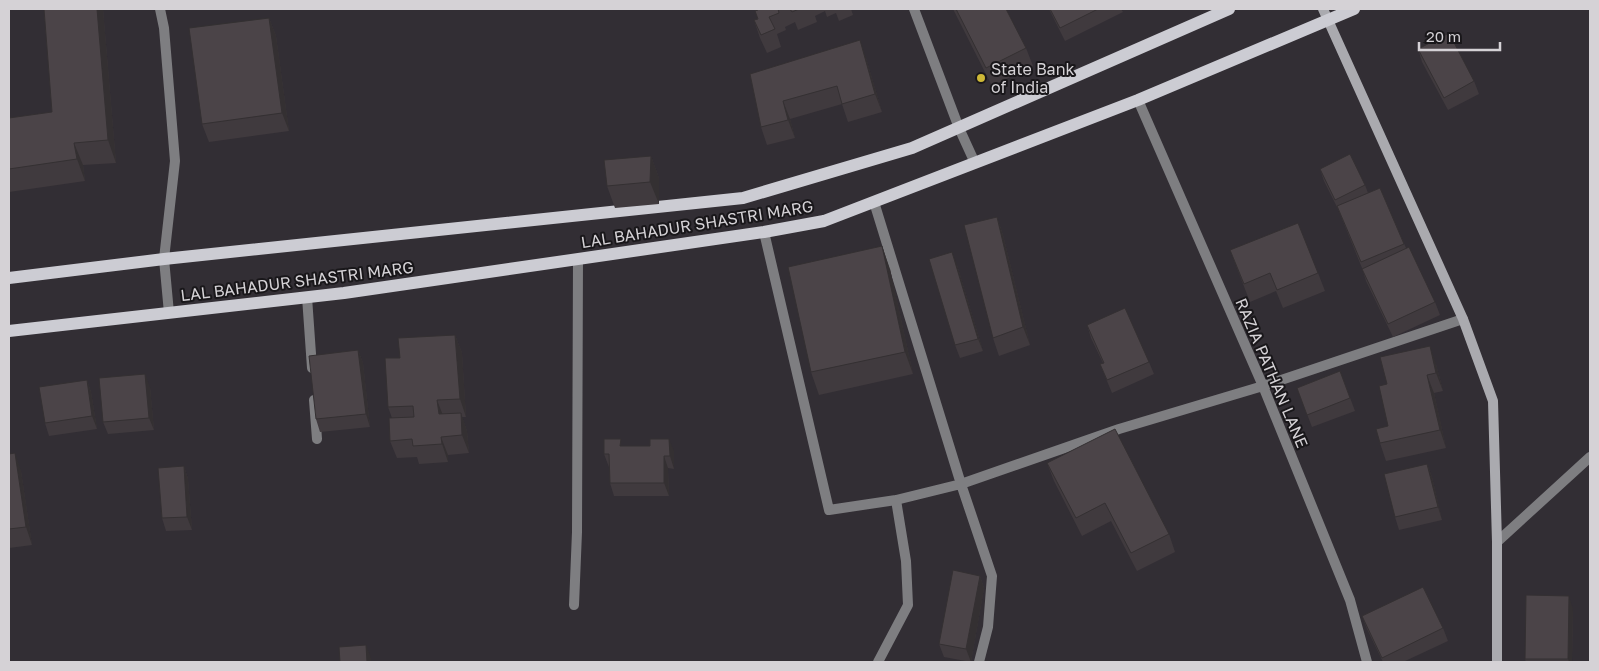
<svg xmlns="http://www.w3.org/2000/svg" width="1599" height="671" font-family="'Golos Text',sans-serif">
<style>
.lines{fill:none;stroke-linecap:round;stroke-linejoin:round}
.lane{stroke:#7e7e81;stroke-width:10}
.street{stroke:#7e7e81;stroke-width:10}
.secondary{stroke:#aaaaaf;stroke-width:10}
.primary{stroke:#ccccd3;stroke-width:12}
.wall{fill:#403a3e}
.shaded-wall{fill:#343032}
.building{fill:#4b4448;stroke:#343032}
.poi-dot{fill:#ceb837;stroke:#19171a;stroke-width:2}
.labels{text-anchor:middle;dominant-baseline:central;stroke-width:4;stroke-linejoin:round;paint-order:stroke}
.poi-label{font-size:16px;fill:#d5d2d6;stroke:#19171a;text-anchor:start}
.street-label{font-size:16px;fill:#d5d2d6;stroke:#19171a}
</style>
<rect width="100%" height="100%" fill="#322e34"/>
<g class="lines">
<path class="lane" d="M160 9 164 28 175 161 164 259 169 313"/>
<path class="street" d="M914 9 959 128 975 163
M1138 100 1263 386 1350 600 1367 662
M874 202 961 484 992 576 988 627 979 662
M764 232 829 510 896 500 961 484 1119 429 1263 386 1463 319
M307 297 312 368
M314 400 317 439
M1497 542 1590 457
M574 605 577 532 578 259
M878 662 908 605 906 561 896 500"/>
<path class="secondary" d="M1323 9 1463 319 1493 401 1497 542V662"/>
<path class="primary" d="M9 278 164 259 743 198 912 148 1229 9
M9 331 344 293 764 232 824 221 1138 100 1354 9"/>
</g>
<path class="wall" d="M44 9H103L116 163 83 165 85 181 9 192V118L52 112Z
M757 9H851L853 15 839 21 836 13 827 17 825 11 815 16 817 22 798 30 795 22 785 27 786 30 777 34 781 47 767 53 760 38 754 20 757 19Z
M953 9H1006L1026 48 1033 66 992 86Z
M1049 9H1121L1123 12 1065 41Z
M269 18 276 36 289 131 209 142 202 124Z
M1418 49 1474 81 1479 94 1448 110 1422 62Z
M866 58 882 112 848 122 842 104 790 119 795 138 767 145 761 127 750 74Z
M651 156 659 178V204L615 208 607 186Z
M1320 169 1365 185 1368 193 1380 188 1406 248 1435 302 1440 315 1393 337 1366 281 1362 268 1338 209 1324 181Z
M997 217 1003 235 1030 345 999 356 993 338Z
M1230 250 1318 273 1325 291 1283 308 1276 291 1250 302Z
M957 265 983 351 960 358 955 345Z
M890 269 913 374 819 395 811 372Z
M1087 325 1149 362 1154 374 1112 393 1100 364 1103 363 1091 338Z
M455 335 462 353 466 417H462L467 431 469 453 448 455V462L419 464 417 457 397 458 390 441 392 418 388 407 400 358Z
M358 350 363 363 370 427 320 432 316 419Z
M1436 364 1443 391 1434 393 1446 448 1386 461 1380 443 1388 426 1387 384Z
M1340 371 1355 411 1312 427 1297 388Z
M87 380 91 392 97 429 49 436 45 423Z
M150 387 154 430 108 434 103 422Z
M623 446 674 451V469L668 468 669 496H614L610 483V467H609L604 454Z
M9 454 21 471 32 545 9 548Z
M1047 463 1169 534 1175 552 1137 571 1111 521 1082 536 1054 481Z
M1427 464 1432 477 1442 520 1399 530 1395 517Z
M184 466 188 479 192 530 166 531 162 518Z
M980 576 984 588 971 662 944 657 939 644Z
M1573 609 1572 662H1526L1525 659Z
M1362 616 1443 628 1448 641 1403 662H1383L1367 629Z"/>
<path class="shaded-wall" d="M97 9H103L116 163 108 140Z
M269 18 276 36 289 131 282 113Z
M860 40 866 58 882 112 875 94Z
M783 101 790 119 795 138 788 120Z
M74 143 83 165 85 181 77 159Z
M651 156 659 178V204L650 182Z
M997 217 1003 235 1030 345 1023 327Z
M882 246 890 269 913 374 905 352Z
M952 252 957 265 983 351 978 339Z
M455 335 462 353 466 417 460 399Z
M1430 346 1436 364 1443 391 1436 373Z
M358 350 363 363 370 427 366 414Z
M145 374 150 387 154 430 149 418Z
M1427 375 1434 393 1446 448 1440 430Z
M87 380 91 392 97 429 92 416Z
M437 400 444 418 439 414Z
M461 413 467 431 469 453 462 435Z
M441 437 448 455V462L442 444Z
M669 439 674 451V469L670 456Z
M15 453 21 471 32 545 26 527Z
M664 456 668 468 669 496 664 483Z
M1427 464 1432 477 1442 520 1438 507Z
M184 466 188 479 192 530 187 517Z
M980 576 984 588 971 662 966 649Z
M1569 596 1573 609 1572 662H1569L1568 659Z
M366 645 371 658V662H367Z"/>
<path class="building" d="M44 9H97L108 140 74 143 77 159 9 169V118L52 112Z
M757 9H778L779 13 769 17 775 29 761 35 754 20 758 19 755 11 758 10Z
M790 9H799L792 12Z
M956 9H1006L1026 48 986 68Z
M1050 9H1098L1060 28Z
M269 18 282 113 202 124 189 28Z
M1449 33 1474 81 1444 98 1418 49Z
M860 40 875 94 842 104 837 86 783 101 788 120 761 127 750 74Z
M1350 154 1365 185 1335 200 1320 169Z
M651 156 650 182 607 186 604 160Z
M1380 188 1404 244 1361 262 1337 206Z
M997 217 1023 327 993 338 964 225Z
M1298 223 1318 273 1277 290 1270 273 1244 284 1230 250Z
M882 246 905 352 811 372 788 267Z
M1409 247 1435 302 1388 324 1362 269Z
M952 252 978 339 955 345 929 259Z
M1125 308 1149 362 1107 380 1100 364 1104 363 1087 325Z
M455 335 460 399 437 400 439 414 461 413 462 435 441 437 442 444 413 446 412 439 390 441 389 418 414 417 413 406 388 407 385 358H400L398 338Z
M1430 346 1436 373 1427 375 1440 430 1380 443 1376 429 1388 426 1379 386 1387 384 1380 357Z
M358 350 366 414 316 419 309 356Z
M1340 371 1350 398 1307 415 1297 388Z
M145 374 149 418 103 422 99 378Z
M87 380 92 416 45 423 39 387Z
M1115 429 1169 534 1131 553 1105 503 1076 518 1047 463Z
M604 439H621L620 446H650V439H669L670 456H664V483H610L609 454H604Z
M15 453 26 527 9 529V454Z
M1427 464 1438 507 1395 517 1384 474Z
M184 466 187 517 162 518 158 468Z
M953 570 980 576 966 649 939 644Z
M1423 587 1443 628 1382 658 1362 616Z
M1526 595 1569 596 1568 659H1525Z
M366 645 367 662H340L339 647Z"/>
<circle class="poi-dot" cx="981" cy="78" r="5"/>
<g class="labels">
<g class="poi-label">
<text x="991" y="69">State Bank<tspan x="991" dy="18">of India</tspan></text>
</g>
<g class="street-label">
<text transform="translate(697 224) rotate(-9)">LAL BAHADUR SHASTRI MARG</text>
<text transform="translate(297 281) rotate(-7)">LAL BAHADUR SHASTRI MARG</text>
<text transform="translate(1272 373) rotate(67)">RAZIA PATHAN LANE</text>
</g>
</g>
<rect width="1599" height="671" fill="none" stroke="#d5d2d6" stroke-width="20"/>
<path d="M1419 42v8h81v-8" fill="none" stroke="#d5d2d6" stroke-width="2.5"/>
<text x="1426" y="42" font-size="15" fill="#d5d2d6" stroke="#19171a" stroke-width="4" paint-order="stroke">20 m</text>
</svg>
